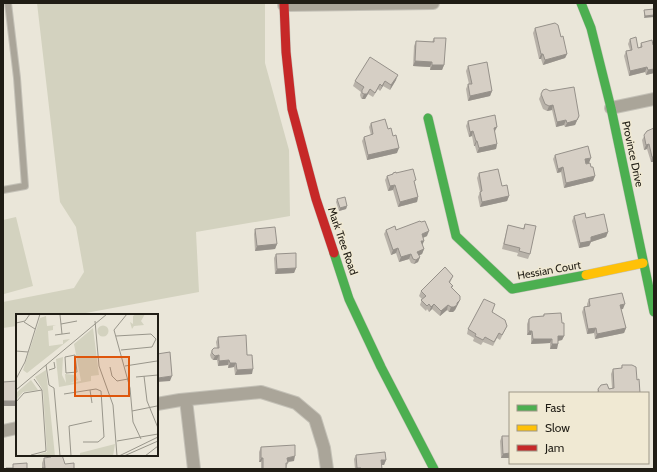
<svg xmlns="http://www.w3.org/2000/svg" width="657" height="472" font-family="Cabin,sans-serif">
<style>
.green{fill:#d3d2bf}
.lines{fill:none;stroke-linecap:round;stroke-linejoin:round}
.lane-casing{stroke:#c4c1b7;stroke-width:8}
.street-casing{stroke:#c4c1b7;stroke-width:14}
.fast-casing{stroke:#c4c1b7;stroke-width:10}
.slow-casing{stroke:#c4c1b7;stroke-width:10}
.jam-casing{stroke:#c4c1b7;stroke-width:10}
.lane{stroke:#aaa599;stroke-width:6}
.street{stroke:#aaa599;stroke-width:12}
.fast{stroke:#4caf50;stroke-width:9}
.slow{stroke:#ffc107;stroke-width:9}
.jam{stroke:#c62828;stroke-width:9}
.wall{fill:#b8b2a9}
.shaded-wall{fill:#96918a}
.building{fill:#d6cfc5;stroke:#96918a}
.labels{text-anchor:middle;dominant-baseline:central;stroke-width:3;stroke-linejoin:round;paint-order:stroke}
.street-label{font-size:11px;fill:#201d15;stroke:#f0e9d3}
.inset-road{fill:none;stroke:#99968b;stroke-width:1}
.view{fill:#de560c;fill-opacity:0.15;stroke:#de560c;stroke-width:2}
.inset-edge{fill:none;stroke:#201d15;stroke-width:2}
</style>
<rect width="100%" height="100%" fill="#eae6d9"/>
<path class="green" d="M37 3H265V63L289 150 290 216 196 232 199 292 75 315H17V326L3 328V302L74 288 84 272 76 227 60 202Z
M16 217 33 286 4 294 3 220Z"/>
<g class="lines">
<g class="lane-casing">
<path id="lane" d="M3 190 25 186 17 78 8 3"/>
</g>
<g class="street-casing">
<path id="street" d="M284 5 433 3
M611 108 654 99
M186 400 194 469
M157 404 180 400 261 392 296 403 315 419 324 448 327 469
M3 431 17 428"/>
</g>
<g class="fast-casing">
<path id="fast" d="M581 3 591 28 611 108 654 312
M428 118 456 236 512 289 586 275
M334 253 349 299 381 367 434 469"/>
</g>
<g class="slow-casing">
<path id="slow" d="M586 275 643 263"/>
</g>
<g class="jam-casing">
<path id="jam" d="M284 3 286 52 292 109 316 199 334 253"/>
</g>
<use href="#lane" class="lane"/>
<use href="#street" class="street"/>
<use href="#fast" class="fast"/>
<use href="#slow" class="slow"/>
<use href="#jam" class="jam"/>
</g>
<path class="wall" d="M654 9 644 18V10Z
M535 28 561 37 567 54 565 58 543 65 541 59H539L533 33Z
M434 38 444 65 442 70H430V67L413 66 414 46 416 41 432 42Z
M630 39 638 48 640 47 641 43 654 45V73L646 75 645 72 629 76 624 56 626 51 630 50 628 44Z
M468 66 492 91 490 96 468 101 466 89 468 84H469L466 71Z
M396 80 390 90 383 86 380 91 378 89 373 97 368 94 365 99H362L361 98 360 95 361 92 353 86 355 81Z
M541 94 579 116 575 125 565 127 564 125 556 127 552 110 547 111 543 109 539 99Z
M468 121 495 131 494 132 497 144 496 149 477 153 475 146H474L472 136 469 137 466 126Z
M371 123 388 129 397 153 367 160 362 141 364 137 371 135 369 127Z
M647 131 654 162H651L647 149 644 150 642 140Z
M555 155 589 163H586L591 167 595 176 593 181 564 188 561 172 557 173 553 159Z
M393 173H396L415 184 418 197 417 202 398 207 393 190 388 191 385 180 387 176 393 174Z
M479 173 502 186 509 196 507 201 480 207 478 197 480 192 477 178Z
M337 199 347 206 346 209 339 211 336 202Z
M574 216 586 218 608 232 606 237 591 242 589 246 579 248 572 221Z
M525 224 530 254 528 259 517 256 518 253 502 249 508 225 523 229Z
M255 229 277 244 275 249 255 251 254 234Z
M386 230H396L427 236 423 238 422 245 424 249 422 254 419 255 420 257 418 262 414 264 411 263 409 259 399 262 396 253 391 255 384 234Z
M276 254 296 268 294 273 275 274 274 258Z
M453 276 450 283 452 288 460 300 455 310 453 312H449L447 310 440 316 432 309 429 312 427 309 426 311 420 305 422 299 419 296 421 291Z
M589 299 623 309H621L626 328 624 333 595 339 594 333 587 334 582 312 584 307H587V304Z
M493 309 492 312 507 326 500 340 497 338 493 346 483 342 481 345 473 341 474 338 467 334 468 329Z
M544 314 562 323 564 336 562 340 558 341 557 349H550V343L531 344V335H527V324L529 319 543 316Z
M218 337 247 355 252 374 235 375 234 367 228 368V365L218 366 217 360H213L211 358 210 355 212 350 217 348 216 342Z
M622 365 637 380 640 393H597L598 389 612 388 611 374 613 369H621Z
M502 436H510V461L509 458H501L500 441Z
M261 447 294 461 288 462 286 469H261V462H259V452Z
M356 455 386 460 384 465H382V469H355L354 459Z
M51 456 65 464 74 469H41L42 468V463L44 458H50Z"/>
<path class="shaded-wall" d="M654 15V17L644 18 645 16Z
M541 54H543L541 59H539Z
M567 54 565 58 543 65 545 60Z
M415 61 432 62 430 67 413 66Z
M432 65H444L442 70H430Z
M647 67 645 72 629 76 630 71Z
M654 69V73L646 75 648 70Z
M398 75 396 80 390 90 391 85Z
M385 81 383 86 380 91 382 86Z
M370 89 368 94 365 99H362L364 94Z
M492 91 490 96 468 101 470 96Z
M553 105 552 110 547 111 549 106Z
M579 116 575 125 565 127 567 123Z
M566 120 564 125 556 127 557 122Z
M497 127 495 131 492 132 494 128Z
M473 131 472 136 469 137 470 132Z
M476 141H477L475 146H474Z
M497 144 496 149 477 153 479 148Z
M649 144 647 149 644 150 646 145Z
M399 148 397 153 367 160 368 155Z
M652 157H654V162H651Z
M591 158 589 163 584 164 585 159Z
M563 167 561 172 557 173 558 169Z
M595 176 593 181 564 188 566 183Z
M395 185 393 190 388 191 390 186Z
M509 196 507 201 480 207 482 202Z
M418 197 417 202 398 207 400 202Z
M347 206 346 209 339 211 340 208Z
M429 231 427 236 420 239 422 234Z
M608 232 606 237 591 242 589 246 579 248 580 243 591 237Z
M421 241H424L422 246Z
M277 244 275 249 255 251 257 246Z
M398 248 396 253 391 255 393 250Z
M424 249 422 254 416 257 417 252Z
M411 254 409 259 399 262 401 257Z
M420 257 418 262 414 264 416 260Z
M296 268 294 273 275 274 277 269Z
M460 300 455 310 453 312H449L451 307Z
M434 304 432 309 429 312 431 307Z
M625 304 623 309 618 310 620 305Z
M448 305 447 310 440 316 441 311Z
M596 328 594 333 587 334 588 329Z
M626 328 624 333 595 339 597 334Z
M529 331H532L531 335H527Z
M558 336H564L562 340 557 341Z
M533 339H552L550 343 531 344Z
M552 344H558L557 349H550Z
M219 355 217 360H213L215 356Z
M229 360 228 365 218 366 219 361Z
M230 363H236L234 367 228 368Z
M253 369 252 374 235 375 237 370Z
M172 376 170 381 157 382 158 378Z
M3 401H17L15 406H3Z
M510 453 509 458H501L503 454Z
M295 456 294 461 286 462 287 458Z
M261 458H263L261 462H259Z
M381 460H386L384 465H379Z"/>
<path class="building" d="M654 9V15L645 16 644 10Z
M555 23 558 25 561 37 563 36 567 54 545 60 543 54H541L535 28Z
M636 37 638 48 642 47 641 43 652 40 653 45H654V69L648 70 647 67 630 71 626 51 632 50 630 39Z
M434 38H446L444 65H432V62L415 61 416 41 434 42Z
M370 57 398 75 391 85 385 81 382 86 380 84 375 93 370 89 367 94H364L362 93V90L364 87 355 81Z
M487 62 492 91 470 96 468 84H472L468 66Z
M574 87 579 116 577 120 567 123 566 120 557 122 553 105 549 106 545 104 541 94 543 90 546 89 550 91Z
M495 115 497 127 494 128 497 144 479 148 477 141H476L473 131 470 132 468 121Z
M385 119 388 129 391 128 393 136 396 135 399 148 368 155 364 137 373 134 371 123Z
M654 128V157H652L649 144 646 145 644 135 647 131Z
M588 146 591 158 585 159 586 164 590 163 591 167H593L595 176 566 183 563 167 558 169 555 155Z
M413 169 416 180 414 181 418 197 400 202 395 185 390 186 387 176 393 174V173L396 172V173Z
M498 169 502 186 507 185 509 196 482 202 480 192 482 191 479 173Z
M345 197 347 206 340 208 337 199Z
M585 213 586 218 604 214 608 232 591 237V241L580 243 574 216Z
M420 221 421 222 425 221 429 231 422 234 424 241H421L424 249 417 252 420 257 416 260 413 259 411 254 401 257 398 248 393 250 386 230 395 226 396 230Z
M525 224 536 226 530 254 519 251 520 248 504 244 508 225 524 229Z
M275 227 277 244 257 246 255 229Z
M296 253V268L277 269 276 254Z
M445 267 453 276 449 282 453 286 451 287 460 296V300L457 303V305L454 307H451L448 305 441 311 434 304 431 307 429 304 427 306 421 300 426 296 421 291Z
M622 293 625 304 620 305 626 328 597 334 596 328 588 329 584 307 590 306 589 299Z
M484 299 495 304 492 312 505 320 507 326 502 335 499 333 494 342 485 337 483 340 475 336 476 334 468 329Z
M561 313 562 323H564V336H558V344H552V339H533L532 331H529V319L532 317 544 316V314Z
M246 335 247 355H252L253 369 237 370 236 363H230L229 360 219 361V355L215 356 212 353V350L214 348H219L218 337Z
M170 352 172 376 158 378 157 374V354Z
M622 365H632L636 367 637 380 639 379 640 393H599L598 389 601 385 607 384 609 389 614 388 613 369 622 368Z
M17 381V401H3V382Z
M502 436H510V453L503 454Z
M295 445V456L287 458 288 463H286V469H263V458H261V447Z
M385 452 386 460H381L382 469H361V468H357L356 455Z
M62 455 65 464 74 463V469H42V468H45L44 458 51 457V456Z
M27 463V469H6V468H13V464Z"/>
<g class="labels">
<g class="street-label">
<text transform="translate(633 154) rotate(78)">Province Drive</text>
<text transform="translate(343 241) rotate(71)">Mark Tree Road</text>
<text transform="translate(549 270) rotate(-10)">Hessian Court</text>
</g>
</g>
<g transform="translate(16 314)">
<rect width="142" height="142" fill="#eae6d9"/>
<path d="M120 0H129L125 7 128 11 118 12 116 15 114 8 117 10V2ZM30 2 31 12 40 11 37 12V16L32 17 33 32 47 30V26L54 25 11 59 7 56 24 4ZM81.5 17a5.5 5.5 0 1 1 11 0a5.5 5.5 0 1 1-11 0ZM77 14 83 61 75 62V67L43 73 40 45 47 43 46 61 50 69 49 60 60 61 62 66 54 69 65 67 58 30ZM30 56 39 142H18L31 138 27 76 19 63ZM15 66 22 76 7 78 0 86V79ZM99 130 97 142H64V139Z" fill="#d3d2bf"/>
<path class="inset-road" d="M111 0 98 16 114 74 117 108 125 125M44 1 46 20M79 7 83 52 97 91 101 142M8 8 19 15M0 9 9 7 14 0M45 10 61 7M39 21 54 19M100 22 135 20 140 25 136 33 105 36M0 37 12 38M59 41 61 58 50 59 49 43ZM82 43H106M30 51 33 71 38 74 44 142M109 52 141 47M94 53 96 62 101 67 112 65M33 56 39 54 38 48M128 62 131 87 142 114M120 63 142 61M0 65 9 48 24 0M0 76 91 0M74 76 76 89M48 80 80 75 85 77 88 123 82 128H67M0 88 8 79 26 76 18 65M116 97 141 92M101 127 142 120M15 141 30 137 26 76M55 142 53 112 76 107M103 142 142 123M108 142 142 127M129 142 142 132"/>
<path class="view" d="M59 43H113V82H59Z"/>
<rect width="142" height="142" class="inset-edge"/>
</g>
<rect width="657" height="472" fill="none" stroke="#201d15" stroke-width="8"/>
<rect x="509" y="392" width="140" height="72" fill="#f0e9d3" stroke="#9d9787"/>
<rect x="517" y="405" width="20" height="6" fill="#4caf50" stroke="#9d9787"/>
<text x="545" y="412" font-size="12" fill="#201d15">Fast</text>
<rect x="517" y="425" width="20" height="6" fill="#ffc107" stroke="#9d9787"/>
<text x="545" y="432" font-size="12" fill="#201d15">Slow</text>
<rect x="517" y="445" width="20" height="6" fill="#c62828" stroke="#9d9787"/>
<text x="545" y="452" font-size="12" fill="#201d15">Jam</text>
</svg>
